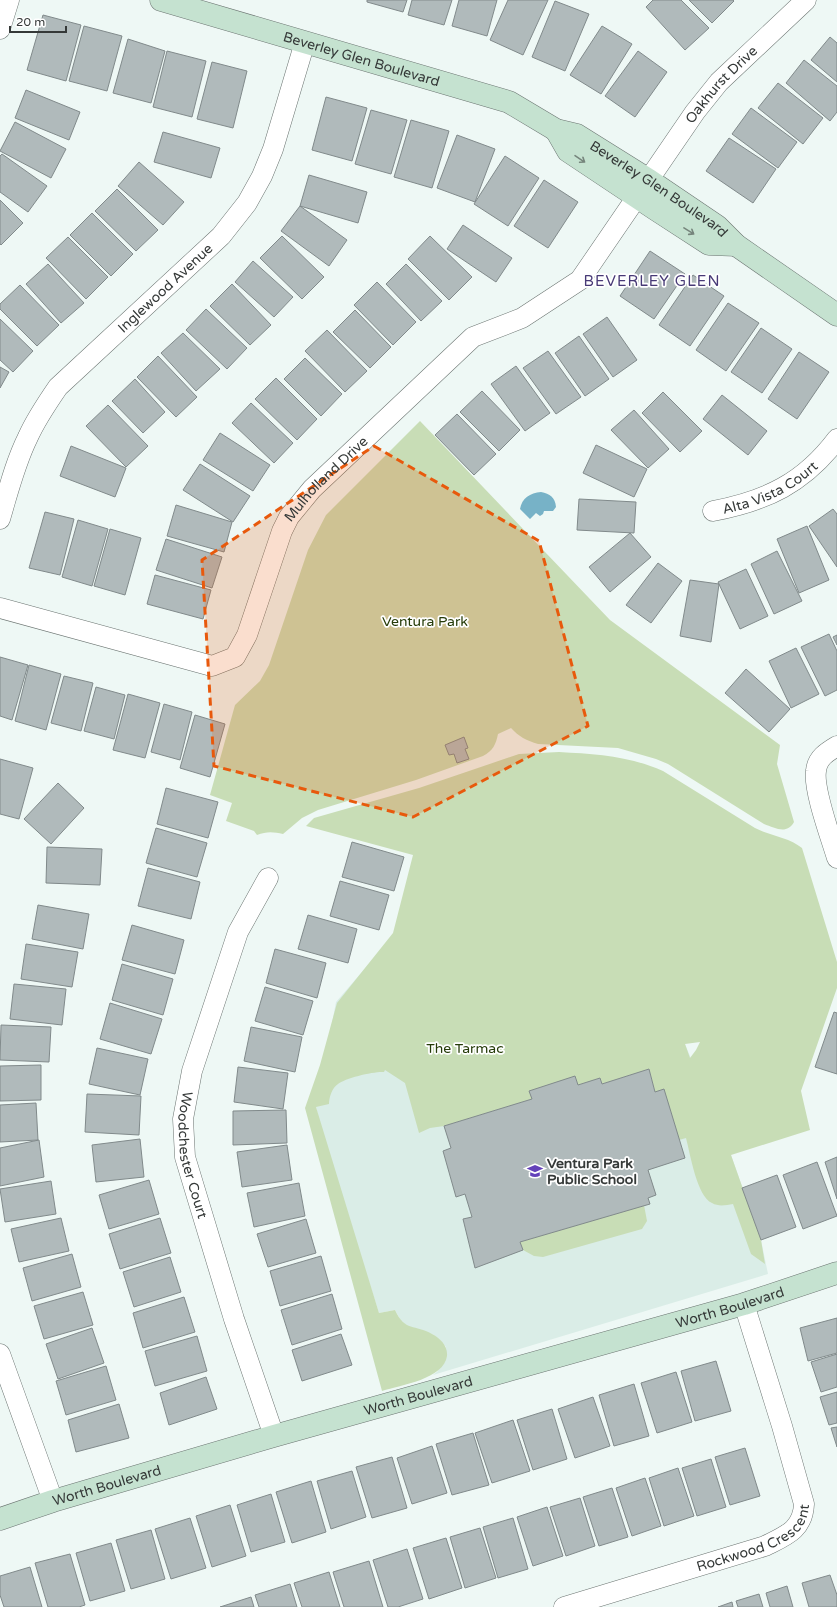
<svg xmlns="http://www.w3.org/2000/svg" width="837" height="1607" font-family="'Varela Round',sans-serif">
<style>
.built{fill:#daede7}
.green{fill:#c8ddb6;fill-rule:evenodd}
.water{fill:#77b2c7}
.building{fill:#b0babb;stroke:#818a8b}
.lines{fill:none;stroke-linecap:round;stroke-linejoin:round}
.street-casing{stroke:#6c7572;stroke-width:21}
.secondary-casing{stroke:#6c7572;stroke-width:23}
.street{stroke:#fff;stroke-width:20}
.secondary{stroke:#c5e2d0;stroke-width:22}
.oneway{stroke:#76857c}
.marked{fill:#e8590c;fill-opacity:0.2;stroke:#e8590c;stroke-width:3;stroke-dasharray:8 5;stroke-linejoin:round}
.labels{text-anchor:middle;dominant-baseline:central;stroke-width:3.5;stroke-linejoin:round;paint-order:stroke}
.street-label{font-size:14px;fill:#353938;stroke:#fff}
.park-label{font-size:14px;fill:#253b08;stroke:#fff}
.poi-label{font-size:14px;font-weight:bold;fill:#353938;stroke:#fff;text-anchor:start}
.neighbourhood-label{font-size:15px;letter-spacing:1px;fill:#473976;stroke:#fff}
</style>
<rect width="100%" height="100%" fill="#eef8f5"/>
<path class="built" d="M380 951 685 1044 731 1155 761 1240 768 1274 433 1375 438 1371 446 1347 442 1342 434 1335 408 1326 401 1321 395 1310 379 1313 325 1145 316 1107 336 1002Z"/>
<path class="green" d="M420 421 610 620 780 745 777 764 794 822C787 835 775 828 764 824L668 764 656 759 618 748 538 744C527 741 518 736 511 728L498 734C496 744 493 751 483 756L416 780 318 810 302 818 283 834C274 832 267 831 257 835L254 831 226 821 232 803 210 795 235 705 260 681 269 665 308 550 326 515Z
M559 752C596 754 629 756 663 771L755 828C770 836 789 837 802 848L837 962V988L801 1091 810 1130 731 1155 761 1240 765 1264 751 1254 733 1204C726 1205 719 1207 712 1203 697 1197 690 1153 686 1138L679 1140 655 1092 649 1069 602 1084 600 1078 578 1085 575 1077 532 1099 444 1126 430 1128 419 1133 405 1083 385 1070 384 1072C375 1071 345 1078 338 1084 332 1088 329 1097 329 1104L316 1107 379 1313 395 1310C405 1332 415 1324 432 1334 440 1338 448 1346 447 1356 444 1379 401 1385 382 1391L305 1108 320 1065 337 1003 393 933 413 855 306 826 314 818 419 788 519 754ZM700 1042 696 1050 690 1058 685 1044Z
M644 1205 647 1221 642 1229 543 1257 534 1256 523 1250 520 1242Z"/>
<path class="water" d="M541 492C550 494 555 497 556 507L553 511H544L543 514 540 516 536 513 530 519 520 509C522 498 530 493 541 492Z"/>
<path class="building" d="M367 0H407L403 12 367 2Z
M412 0H452L444 25 408 15Z
M459 0H497L487 36 452 26Z
M508 0H548L523 55 490 40Z
M653 0H681L709 28 685 50 646 7Z
M689 0H733L734 1 712 23Z
M555 1 589 14 565 71 532 57Z
M43 15 81 25 66 81 27 70Z
M84 26 122 36 107 91 69 81Z
M602 26 632 44 601 94 570 75Z
M830 37 837 43V82L811 60Z
M128 39 165 51 151 103 113 93Z
M167 51 206 61 192 117 153 107Z
M638 51 667 72 635 117 605 96Z
M804 60 837 86V112L830 121 786 83Z
M212 62 247 71 233 128 197 119Z
M778 83 823 118 803 144 758 108Z
M26 90 80 112 69 140 15 118Z
M326 97 367 108 352 161 312 150Z
M751 108 797 142 778 168 732 134Z
M371 110 407 120 391 174 355 164Z
M411 120 449 131 432 188 394 177Z
M15 122 66 149 51 178 0 151Z
M163 132 220 148 211 178 154 162Z
M457 135 495 149 475 202 437 188Z
M729 138 776 169 753 203 706 171Z
M2 154 47 186 28 212 0 192V156Z
M505 156 539 178 508 226 474 204Z
M139 162 184 202 163 225 118 186Z
M309 175 367 192 358 223 300 206Z
M544 180 578 202 548 248 514 226Z
M117 189 158 230 136 251 95 211Z
M0 200 23 223 1 245 0 244Z
M300 206 347 240 329 266 281 231Z
M92 213 133 254 111 276 70 235Z
M463 225 512 258 496 282 447 249Z
M282 236 324 277 302 299 260 258Z
M430 236 472 277 449 300 408 259Z
M68 237 108 277 86 299 46 258Z
M650 251 685 274 654 319 620 296Z
M253 261 293 297 274 317 235 282Z
M48 264 84 303 61 323 26 284Z
M406 264 442 301 421 321 386 284Z
M693 275 724 296 690 346 659 325Z
M377 282 416 322 393 345 354 305Z
M232 284 271 325 250 345 210 306Z
M20 285 59 325 37 346 0 309V304Z
M728 303 759 323 726 371 696 350Z
M206 309 247 348 227 369 186 330Z
M355 310 391 347 370 368 333 332Z
M607 317 637 360 613 377 583 334Z
M0 319 33 351 13 372 0 360Z
M761 328 792 349 762 393 731 372Z
M327 330 367 371 345 392 305 351Z
M183 333 220 369 196 391 161 353Z
M579 336 609 379 585 396 555 353Z
M548 351 581 397 556 414 523 368Z
M799 352 829 372 797 419 768 399Z
M158 356 197 397 176 417 137 377Z
M305 358 342 394 321 416 284 379Z
M516 366 550 413 525 431 491 384Z
M0 367 9 372 0 388Z
M276 378 317 419 297 440 255 399Z
M135 379 165 412 143 433 112 401Z
M482 391 520 430 499 451 460 412Z
M663 392 702 431 680 452 642 413Z
M722 395 767 431 748 455 703 419Z
M251 403 293 443 274 463 232 423Z
M108 405 148 446 126 467 86 426Z
M634 410 669 449 648 468 611 430Z
M457 414 496 454 474 475 435 435Z
M220 433 270 465 253 491 203 460Z
M596 445 647 469 634 497 583 473Z
M71 446 126 468 115 497 60 476Z
M200 464 250 496 233 522 183 490Z
M579 499 636 502 634 533 577 530Z
M176 505 232 522 224 552 167 536Z
M833 509 837 514V567L809 526Z
M45 512 74 519 60 575 29 568Z
M78 520 108 529 92 586 62 577Z
M807 526 829 580 799 593 777 539Z
M110 529 141 538 125 595 94 586Z
M630 533 651 557 610 592 589 567Z
M166 539 222 557 212 588 156 570Z
M777 551 802 601 774 614 751 564Z
M658 563 682 581 651 623 626 605Z
M746 569 768 616 740 629 718 582Z
M155 575 211 590 203 619 147 604Z
M690 580 719 584 711 642 680 636Z
M829 634 837 651V690L825 696 801 647Z
M837 635V645L833 637Z
M796 648 819 694 791 708 769 661Z
M0 657 28 665 12 720 0 716Z
M29 665 61 674 46 730 15 721Z
M746 669 790 709 769 732 725 693Z
M64 676 93 683 81 731 51 723Z
M96 687 125 695 114 739 84 731Z
M128 694 160 703 145 758 113 750Z
M164 704 192 712 180 760 151 752Z
M195 715 225 724 210 777 180 768Z
M464 737 468 748 465 749 469 759 457 763 454 754 449 755 445 745Z
M0 759 33 768 19 819 0 814Z
M58 783 84 808 51 844 24 819Z
M166 788 218 802 208 838 157 824Z
M156 828 207 843 197 877 146 863Z
M352 842 404 857 394 891 342 877Z
M47 847 102 849 100 885 46 883Z
M148 868 200 882 191 919 138 906Z
M340 881 389 895 379 930 330 916Z
M38 905 89 914 83 949 32 939Z
M308 915 357 929 348 963 298 949Z
M132 925 184 940 175 974 122 960Z
M26 944 78 952 72 987 21 979Z
M275 949 326 963 317 998 266 983Z
M122 964 173 979 163 1015 112 1000Z
M14 984 66 989 62 1025 10 1019Z
M265 987 313 1001 303 1035 255 1021Z
M110 1003 162 1019 151 1054 100 1039Z
M834 1012 837 1013V1074L815 1067Z
M1 1025 51 1027 49 1062 0 1060Z
M251 1027 302 1037 295 1072 244 1061Z
M97 1048 148 1059 140 1095 89 1084Z
M41 1065V1100L0 1101V1066Z
M238 1067 288 1073 283 1109 234 1102Z
M649 1069 655 1092 664 1089 685 1158 648 1170 656 1195 648 1198 650 1204 520 1242 523 1250 475 1268 463 1219 472 1217 465 1194 456 1197 443 1151 451 1148 444 1126 532 1099 529 1091 575 1076 578 1085 600 1078 602 1084Z
M87 1094 141 1096 139 1135 85 1132Z
M36 1103 38 1140 0 1142V1105Z
M286 1110 287 1143 233 1145V1111Z
M140 1139 144 1177 96 1182 92 1145Z
M39 1140 44 1177 0 1186V1148Z
M287 1145 292 1180 242 1187 237 1152Z
M837 1157V1199L825 1162Z
M817 1162 837 1216 803 1229 783 1175Z
M777 1175 796 1227 761 1240 742 1188Z
M149 1180 159 1214 109 1229 99 1195Z
M51 1181 56 1214 5 1222 0 1189Z
M299 1183 305 1216 254 1227 247 1193Z
M61 1218 69 1251 19 1262 11 1229Z
M160 1218 171 1253 120 1269 109 1234Z
M306 1219 316 1253 268 1267 257 1234Z
M72 1254 81 1287 32 1301 23 1268Z
M321 1256 331 1291 280 1306 270 1271Z
M170 1257 181 1292 134 1307 123 1272Z
M83 1292 93 1325 44 1339 34 1306Z
M332 1294 342 1329 292 1345 281 1310Z
M184 1297 195 1332 143 1348 133 1313Z
M837 1318V1353L808 1361 800 1328Z
M92 1328 104 1363 58 1379 46 1344Z
M341 1334 352 1365 302 1381 292 1350Z
M197 1336 207 1371 155 1386 145 1351Z
M837 1354V1387L821 1392 811 1362Z
M716 1361 731 1411 695 1421 681 1371Z
M106 1366 116 1400 66 1415 56 1381Z
M676 1372 692 1422 657 1433 641 1383Z
M206 1377 217 1409 169 1425 160 1393Z
M634 1384 649 1436 614 1446 599 1395Z
M837 1392V1423L829 1425 820 1397Z
M593 1397 610 1446 575 1458 558 1409Z
M119 1404 129 1438 76 1452 68 1420Z
M552 1409 567 1459 533 1470 517 1420Z
M513 1420 530 1471 492 1483 475 1433Z
M837 1427V1447L831 1428Z
M473 1433 489 1485 452 1495 436 1444Z
M432 1446 447 1493 412 1504 397 1458Z
M745 1448 760 1496 730 1505 715 1457Z
M392 1457 407 1508 372 1518 356 1467Z
M711 1459 726 1507 697 1516 682 1468Z
M678 1468 694 1516 664 1526 649 1478Z
M352 1471 366 1517 331 1529 317 1481Z
M645 1478 661 1526 632 1536 616 1488Z
M311 1481 326 1532 292 1543 276 1492Z
M612 1488 628 1537 599 1546 583 1497Z
M271 1494 285 1542 251 1552 237 1505Z
M580 1498 595 1546 566 1556 550 1507Z
M230 1505 246 1556 212 1567 196 1516Z
M547 1507 563 1556 533 1566 517 1517Z
M190 1518 206 1568 171 1579 155 1529Z
M513 1518 528 1569 498 1578 483 1527Z
M480 1528 496 1578 465 1588 450 1537Z
M151 1530 165 1579 131 1589 116 1540Z
M446 1538 462 1588 429 1599 413 1548Z
M111 1543 125 1591 90 1601 76 1553Z
M407 1549 423 1599 398 1607H388L373 1560Z
M70 1554 85 1605 79 1607H48L35 1563Z
M369 1561 383 1607H344L333 1572Z
M30 1567 42 1607H4L0 1595V1576Z
M329 1572 340 1607H302L294 1583Z
M830 1575 837 1595V1607H809L802 1583Z
M290 1584 297 1607H259L255 1595Z
M787 1586 793 1607H770L766 1593Z
M759 1594 763 1607H738L736 1601Z
M251 1597 254 1607H220Z
M732 1602 733 1607H718Z"/>
<g class="lines">
<g class="street-casing">
<g id="street">
<path d="M0 29 9 0"/>
<path id="s1" d="M713 511C766 501 804 483 837 439"/>
<path id="s2" d="M0 519C8 492 15 463 28 437 36 419 47 403 58 387L221 236 247 203 262 176 273 149 305 42"/>
<path id="s3" d="M0 608 212 666 235 657 247 635 282 531 289 517 312 489 473 337 522 318 580 280 695 112 719 82 806 0"/>
<path d="M837 746C827 752 817 758 816 771 813 790 831 838 837 858"/>
<path id="s4" d="M268 878 238 932 192 1071 183 1119 185 1157 234 1319 274 1436"/>
<path d="M0 1354 53 1501"/>
<path id="s5" d="M564 1607 765 1546C785 1536 803 1530 804 1504L782 1426 744 1304"/>
</g>
</g>
<g class="secondary-casing">
<g id="secondary">
<path id="s6" d="M161 0 509 102 556 130 577 135 649 180 717 226 736 245 837 315"/>
<path d="M556 130 568 151 655 209 709 244 736 245"/>
<path id="s7" d="M0 1519 53 1501 274 1436 744 1304 837 1273"/>
</g>
</g>
<use href="#street" class="street"/>
<use href="#secondary" class="secondary"/>
</g>
<defs><path id="oneway-shaft" d="M-6 0H5M1.5-3L5.5 0L1.5 3" fill="none" stroke-width="1.6" stroke-linecap="round" stroke-linejoin="round"/></defs>
<g class="oneway">
<use href="#oneway-shaft" transform="translate(580 159) rotate(34)"/>
<use href="#oneway-shaft" transform="translate(689 231) rotate(32)"/>
</g>
<path class="marked" d="M374 446 539 541 588 726 413 817 214 766 202 560Z"/>
<defs>
<g id="school-bare" transform="scale(1.2)"><path d="M0-5L7-2L0 1L-7-2ZM-4 1L0 2.5L4 1V4Q0 6-4 4Z" fill="#6341b9" stroke="#fff" stroke-width="2.5" paint-order="stroke"/></g>
</defs>
<g fill-rule="evenodd">
<use href="#school-bare" x="535" y="1171"/>
</g>
<g class="labels">
<g class="street-label">
<text stroke="none"><textPath href="#s6" startOffset="209">Beverley Glen Boulevard</textPath></text>
<text stroke="none"><textPath href="#s3" startOffset="1016">Oakhurst Drive</textPath></text>
<text stroke="none"><textPath href="#s6" startOffset="537">Beverley Glen Boulevard</textPath></text>
<text stroke="none"><textPath href="#s2" startOffset="291">Inglewood Avenue</textPath></text>
<text stroke="none"><textPath href="#s3" startOffset="448">Mulholland Drive</textPath></text>
<text stroke="none"><textPath href="#s1" startOffset="62">Alta Vista Court</textPath></text>
<text stroke="none"><textPath href="#s4" startOffset="294">Woodchester Court</textPath></text>
<text stroke="none"><textPath href="#s7" startOffset="760">Worth Boulevard</textPath></text>
<text stroke="none"><textPath href="#s7" startOffset="436">Worth Boulevard</textPath></text>
<text stroke="none"><textPath href="#s7" startOffset="112">Worth Boulevard</textPath></text>
<text stroke="none"><textPath href="#s5" startOffset="205">Rockwood Crescent</textPath></text>
</g>
<g class="park-label">
<text x="425" y="621">Ventura Park</text>
<text x="465" y="1048">The Tarmac</text>
</g>
<g class="poi-label">
<text x="547" y="1163">Ventura Park<tspan x="547" dy="16">Public School</tspan></text>
</g>
<g class="neighbourhood-label">
<text x="652" y="281">BEVERLEY GLEN</text>
</g>
</g>
<path d="M10 26v6h56v-6" fill="none" stroke="#353938" stroke-width="2"/>
<text x="16" y="26" font-size="12" fill="#353938" stroke="#ffffff" stroke-width="3" paint-order="stroke">20 m</text>
</svg>
